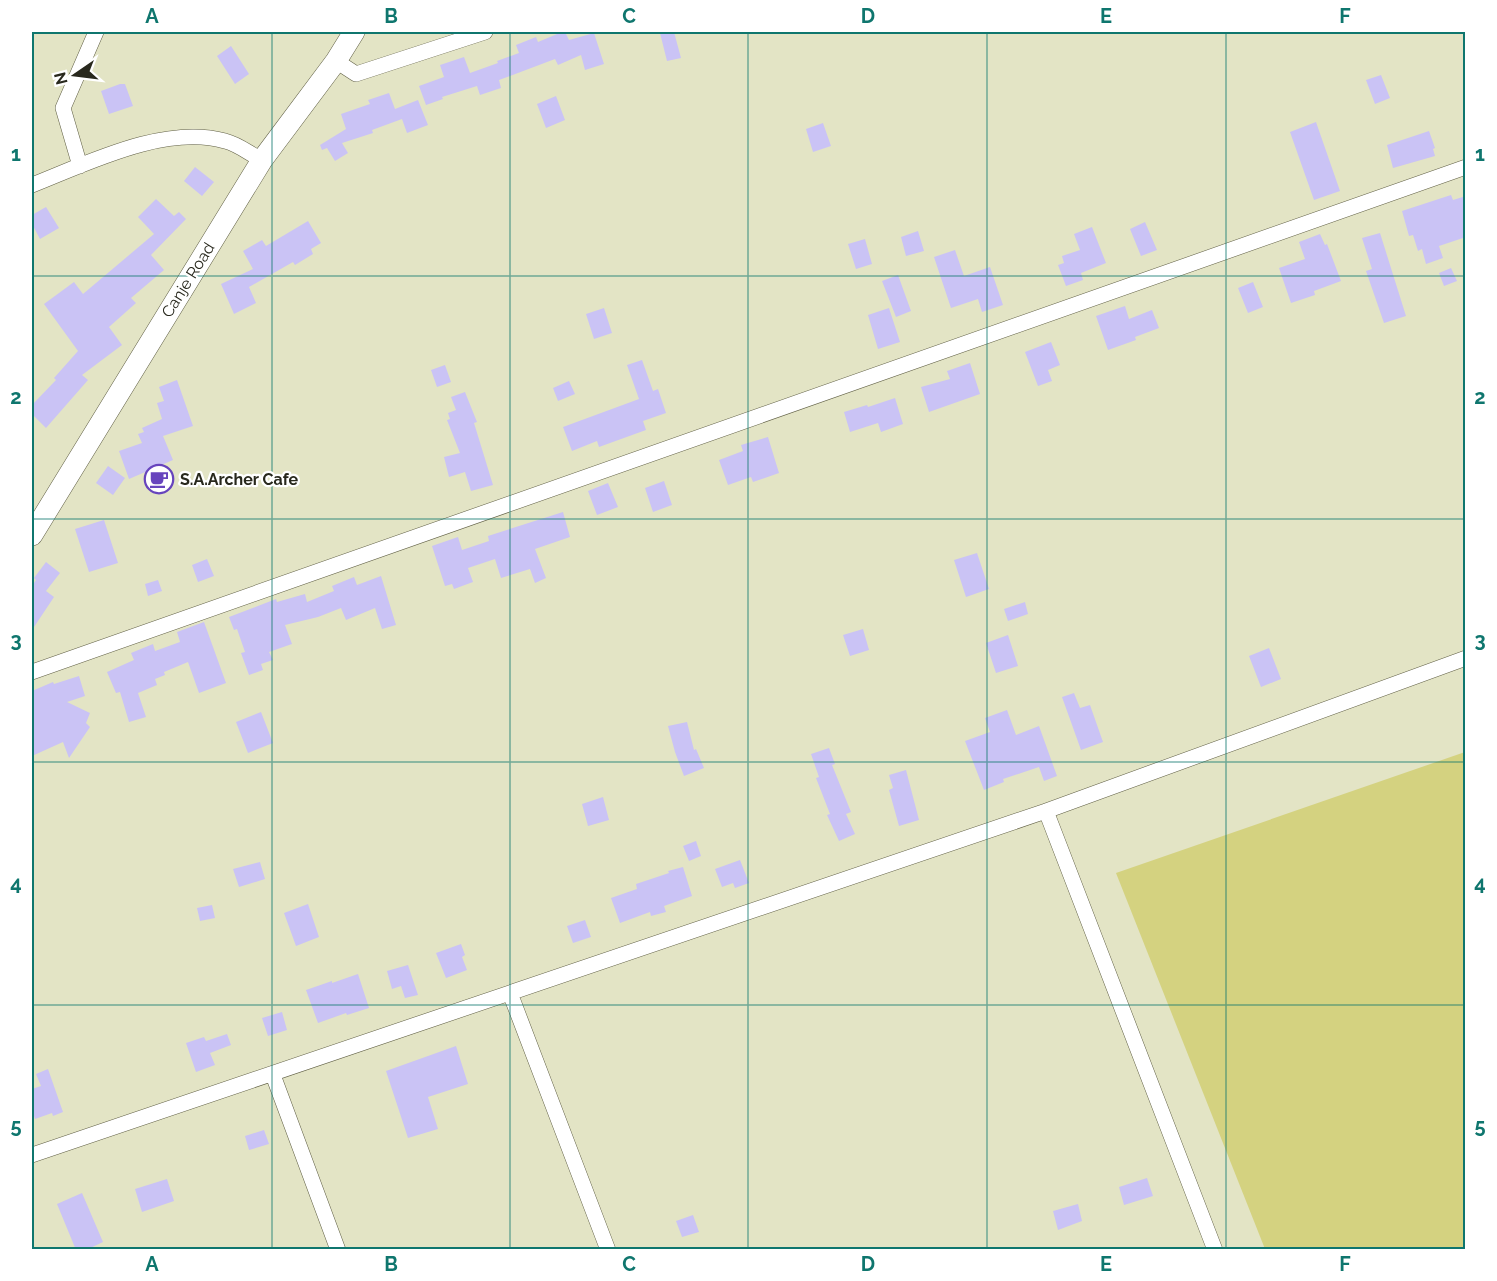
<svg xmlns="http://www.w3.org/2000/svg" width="1497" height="1281" font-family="Raleway,sans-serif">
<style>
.green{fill:#d4d280}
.building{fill:#cac3f5}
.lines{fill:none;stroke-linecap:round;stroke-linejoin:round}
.street-casing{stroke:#616046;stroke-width:16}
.secondary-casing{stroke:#616046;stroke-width:22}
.street{stroke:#fff;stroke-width:15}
.secondary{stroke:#fff;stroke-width:21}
.grid{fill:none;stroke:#0f766e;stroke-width:1.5;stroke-opacity:0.55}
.labels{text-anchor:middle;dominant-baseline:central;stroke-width:4.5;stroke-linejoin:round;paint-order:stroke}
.street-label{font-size:16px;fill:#28281d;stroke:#fff}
.poi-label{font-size:16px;font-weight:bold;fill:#28281d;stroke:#fff;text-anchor:start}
.neatline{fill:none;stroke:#0f766e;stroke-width:2}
.grid-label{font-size:20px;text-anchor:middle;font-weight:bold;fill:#0f766e}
</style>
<rect width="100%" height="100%" fill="#e3e4c5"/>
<path class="green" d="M1465 752V1249H1265L1116 873Z"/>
<path class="building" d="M562 32H565L569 40 594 33 604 64 585 70 581 55 558 65 555 59 499 80 501 88 480 95 477 86 442 97 443 99 426 105 419 86 444 77 440 65 464 57 470 73 498 63 497 61 519 53 516 45 536 37 538 42Z
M666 32H674L681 58 667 61 660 33Z
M231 46 249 74 235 84 217 56Z
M1381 75 1390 98 1375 104 1366 80Z
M120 84H125L133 106 109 114 101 91Z
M389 93 395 109 418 100 428 125 407 133 402 119 372 130 373 133 342 143 348 153 335 161 327 148 322 150 320 145 346 129 341 114 370 104 368 100Z
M556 96 565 120 546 128 537 104Z
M1316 122 1340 191 1314 200 1290 132Z
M823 123 831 146 813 152 806 129Z
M1429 131 1435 148 1433 149 1435 156 1393 168 1387 145Z
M195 167 214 182 202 196 184 181Z
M1451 195 1453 200 1466 196V237L1439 246 1443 258 1426 264 1422 249 1418 251 1413 235 1409 236 1402 211Z
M156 199 174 216 179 212 186 219 151 255 164 270 131 298 136 303 109 327 122 345 82 375 88 380 46 428 32 414V405L56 380 54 378 78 351 44 304 74 282 83 294 154 234 138 217Z
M46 207 59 228 40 239 32 224V215Z
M308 221 321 243 311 249 313 254 295 265 293 262 249 287 256 303 234 314 221 284 253 269 243 251 262 240 266 246Z
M1145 222 1157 250 1141 256 1130 229Z
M1092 227 1106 263 1081 273 1083 280 1066 286 1058 265 1064 263 1062 256 1080 250 1074 234Z
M918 231 924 251 906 256 901 237Z
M1380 233 1406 316 1384 323 1366 271 1372 269 1362 238Z
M1320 234 1325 245 1327 244 1341 281 1314 291 1315 295 1291 303 1279 268 1305 259 1299 242Z
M865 239 872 264 856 269 848 244Z
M955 250 964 276 990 267 1003 305 982 312 978 299 951 308 934 257Z
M1451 268 1457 281 1444 286 1439 273Z
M898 275 911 311 896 317 882 281Z
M1253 282 1263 307 1248 313 1238 288Z
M1125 306 1129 319 1152 310 1159 328 1135 337 1136 340 1108 350 1096 316Z
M604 308 612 333 594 339 586 314Z
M889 308 900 342 878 349 868 315Z
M1051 342 1060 365 1048 370 1052 381 1038 386 1025 352Z
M642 360 653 391 658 389 666 413 643 421 646 430 599 447 597 441 572 451 563 427 639 399 627 365Z
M970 363 980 394 929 412 921 387 950 379 947 371Z
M445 365 451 382 437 387 431 370Z
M177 380 193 426 163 436 173 460 129 479 119 451 142 443 138 434 144 432 142 428 162 419 157 403 164 401 159 387Z
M569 381 575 394 558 401 553 388Z
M465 392 477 422 474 423 493 485 471 491 465 472 449 477 444 457 460 453 447 420 450 419 448 413 456 410 451 397Z
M895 398 903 424 881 432 878 423 850 432 844 412 867 405 868 407Z
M768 437 779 473 753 482 751 477 728 485 719 460 743 451 741 445Z
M108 466 125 478 113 495 96 483Z
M664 481 672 505 653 512 645 488Z
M608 483 618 507 597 515 588 491Z
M563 512 570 537 535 549 546 578 535 583 530 569 501 578 495 559 468 568 473 582 454 589 452 584 445 586 432 546 458 537 462 550 489 541 488 536Z
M104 520 118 563 89 572 75 529Z
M977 553 989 589 966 597 954 560Z
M207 559 214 576 198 582 192 565Z
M46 562 60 573 46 591 54 597 32 630V582L34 583 36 580 34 578Z
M381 576 396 625 382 629 375 608 346 620 341 608 318 617 285 625 292 644 269 652 273 660 261 664 263 670 249 675 241 653 245 652 237 629 234 630 229 617 276 599 277 602 305 594 307 602 334 591 332 586 354 577 357 585Z
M158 580 162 591 148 596 145 584Z
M1025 602 1028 614 1008 621 1004 609Z
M204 622 226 683 199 693 188 662 164 672 165 675 155 679 157 685 138 693 146 717 129 722 120 692 116 693 107 672 134 660 131 653 153 644 155 651 180 642 177 632Z
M863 629 869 650 850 656 843 635Z
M1008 635 1018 666 996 673 986 643Z
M1269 648 1281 679 1261 687 1249 656Z
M79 676 85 696 67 702 90 713 86 723 90 727 69 758 63 742 32 756V691L53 682 54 684Z
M1074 693 1080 708 1090 705 1103 742 1081 750 1062 697Z
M1007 710 1016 735 1039 726 1057 776 1044 781 1039 767 1003 779 1004 782 984 790 965 741 990 732 985 718Z
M261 712 273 743 248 753 236 722Z
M687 722 694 750 696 749 704 768 684 776 675 752 668 726Z
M829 748 835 764 832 765 851 812 846 814 855 834 839 841 827 815 830 814 816 778 819 777 811 754Z
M906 770 919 820 899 826 889 790 893 788 889 775Z
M603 797 609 820 588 826 582 804Z
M696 841 701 856 689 861 683 846Z
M740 860 749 883 735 888 733 883 722 887 715 869Z
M260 862 265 879 239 887 233 869Z
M683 867 692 896 664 906 666 912 651 916 650 912 620 923 611 898 637 889 636 884 669 873 668 871Z
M308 904 319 937 296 946 284 913Z
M212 905 215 918 200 921 197 908Z
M585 920 591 937 573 943 567 926Z
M461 944 465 955 462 957 467 970 446 978 436 953Z
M408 965 418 995 405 998 401 986 392 989 387 971Z
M358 974 369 1008 347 1015 346 1013 318 1023 306 990 332 981V983Z
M282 1012 287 1030 268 1036 262 1018Z
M227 1034 231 1045 210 1053 215 1065 196 1072 186 1043 204 1037 206 1041Z
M456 1046 468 1084 428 1097 438 1129 408 1138 386 1071Z
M48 1069 63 1112 53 1116 52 1113 35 1119 32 1110V1089L41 1086 36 1074Z
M264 1130 269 1144 249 1150 245 1136Z
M1147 1178 1153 1196 1124 1205 1119 1187Z
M167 1179 174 1201 142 1212 135 1189Z
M82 1193 103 1242 86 1250H76L57 1204Z
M1078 1204 1082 1221 1058 1230 1053 1211Z
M693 1215 699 1232 682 1237 676 1221Z"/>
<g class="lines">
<g class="street-casing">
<path id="street" d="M336 61 356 74 485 32
M80 166 63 108 96 32
M32 185C88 163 165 124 225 141 238 144 250 154 262 160
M32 672 1466 167
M1046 811 1215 1250
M510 993 608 1250
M273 1075 338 1250
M32 1155 1046 811 1466 658"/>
</g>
<g class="secondary-casing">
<path id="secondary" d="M32 535 262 160 336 61 354 32"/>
</g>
<use href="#street" class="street"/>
<use href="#secondary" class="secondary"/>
</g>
<path class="grid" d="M272 32V1250M510 32V1250M748 32V1250M987 32V1250M1226 32V1250M32 276H1466M32 519H1466M32 762H1466M32 1005H1466"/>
<defs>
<g id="cafe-ring" transform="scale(1.5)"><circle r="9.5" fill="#fff" stroke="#6744bd" stroke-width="1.5"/><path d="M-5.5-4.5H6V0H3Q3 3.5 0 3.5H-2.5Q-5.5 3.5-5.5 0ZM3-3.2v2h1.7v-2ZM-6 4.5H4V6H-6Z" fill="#6744bd"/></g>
</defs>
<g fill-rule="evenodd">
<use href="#cafe-ring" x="159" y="479"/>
</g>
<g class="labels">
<g class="street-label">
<text transform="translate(188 280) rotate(-58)">Canje Road</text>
</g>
<g class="poi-label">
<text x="180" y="479">S.A.Archer Cafe</text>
</g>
</g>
<rect width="1497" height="1281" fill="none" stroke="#ffffff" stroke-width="66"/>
<g transform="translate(75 75) rotate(256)" stroke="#ffffff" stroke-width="4.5" paint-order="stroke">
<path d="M0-4.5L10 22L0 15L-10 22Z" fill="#28281d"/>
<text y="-9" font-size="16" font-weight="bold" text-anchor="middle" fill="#28281d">N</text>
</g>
<rect x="33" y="33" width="1431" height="1215" class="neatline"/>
<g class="grid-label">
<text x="152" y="23">A</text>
<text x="391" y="23">B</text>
<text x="629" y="23">C</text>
<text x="868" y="23">D</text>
<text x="1106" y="23">E</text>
<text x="1345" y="23">F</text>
<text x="16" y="161">1</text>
<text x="1480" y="161">1</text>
<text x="16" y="404">2</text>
<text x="1480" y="404">2</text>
<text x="16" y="647">3</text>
<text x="1480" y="647">3</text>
<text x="16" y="890">4</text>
<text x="1480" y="890">4</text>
<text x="16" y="1133">5</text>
<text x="1480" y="1133">5</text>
<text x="152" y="1271">A</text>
<text x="391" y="1271">B</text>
<text x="629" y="1271">C</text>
<text x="868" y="1271">D</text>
<text x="1106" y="1271">E</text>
<text x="1345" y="1271">F</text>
</g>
</svg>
